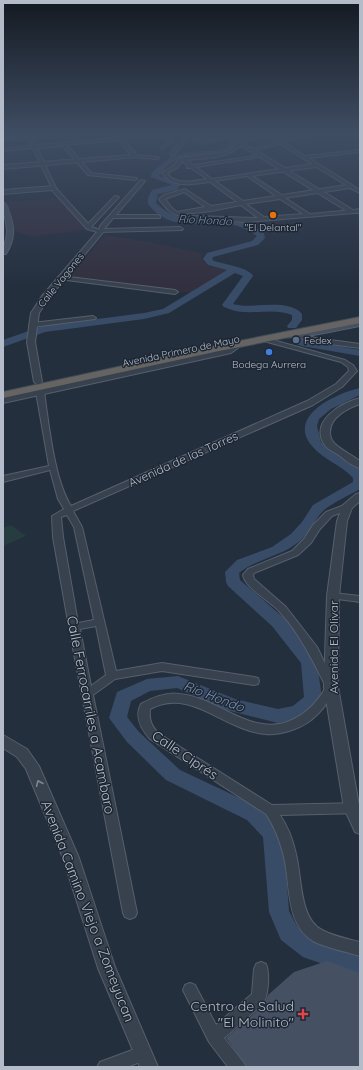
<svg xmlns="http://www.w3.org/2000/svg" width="363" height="1070" font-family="Quicksand,sans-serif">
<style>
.medical{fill:#32303f}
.green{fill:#263c3f}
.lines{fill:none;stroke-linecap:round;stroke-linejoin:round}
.river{fill:#394c67;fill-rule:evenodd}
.building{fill:#455162}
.minor-casing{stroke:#565f6c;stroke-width:2}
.tertiary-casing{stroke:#565f6c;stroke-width:2}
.secondary-casing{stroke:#565f6c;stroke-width:2}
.trunk-casing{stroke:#434c59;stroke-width:2}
.minor{fill:#38414e;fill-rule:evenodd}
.tertiary{fill:#38414e;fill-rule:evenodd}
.secondary{fill:#465061;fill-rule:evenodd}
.trunk{fill:#656462;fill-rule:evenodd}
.oneway{stroke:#7c8592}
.food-dot{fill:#e8710a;stroke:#1d2633;stroke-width:1.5}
.service-dot{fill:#5c6f8a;stroke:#1d2633;stroke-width:1.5}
.shop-dot{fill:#3f7fe0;stroke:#1d2633;stroke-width:1.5}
.health-dot{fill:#e0444e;stroke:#1d2633;stroke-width:1.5}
.labels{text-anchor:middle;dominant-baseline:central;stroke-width:3;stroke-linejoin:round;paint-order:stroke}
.far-poi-label{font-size:10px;fill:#b4bcc9;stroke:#1d2633}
.far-street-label{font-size:10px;fill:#b4bcc9;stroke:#1d2633}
.far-water-label{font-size:11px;font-style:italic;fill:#7c92b1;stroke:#1d2633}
.street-label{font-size:12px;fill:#b4bcc9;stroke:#1d2633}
.water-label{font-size:13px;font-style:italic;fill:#7c92b1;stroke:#1d2633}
.near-street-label{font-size:14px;fill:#b4bcc9;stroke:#1d2633}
.near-poi-label{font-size:14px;fill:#b4bcc9;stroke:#1d2633;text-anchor:end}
</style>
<rect width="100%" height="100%" fill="#242f3e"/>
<path class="medical" d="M59 198 86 229 34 237 15 231 5 202Z
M105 235 149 242 201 253V258L208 266 231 270 191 293 69 276Z"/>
<path class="green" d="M11 525 26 536 3 546V528Z"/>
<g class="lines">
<path class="river" d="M235 135H243C238 140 233 149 226 152 200 164 181 145 159 176L177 181 180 185 177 190 158 194 156 203C182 229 208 214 239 221 248 223 256 228 264 233L265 238 258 245 213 257 212 259 214 261C224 264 250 268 253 276L233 304C252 310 287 297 302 314V320L296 328H288L287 326 292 320V315C276 309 262 313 245 312 238 312 231 310 224 307L222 305 243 276 235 273 169 313 144 319 45 332 3 347V340L43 326 144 313 163 309 227 270 208 265 203 259 207 253 252 241 257 236C251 232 245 228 238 226 206 217 173 236 148 204V198L152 190 172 185 151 177 152 172 172 156 188 152 219 150 226 147Z
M297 338 308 341 360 350V356L302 346 293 343 292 341Z
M360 388V395L331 409 319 419 317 426 321 442 360 469V489C350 495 330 504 323 511 315 519 310 532 301 540 282 557 257 558 239 573L240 580 284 618 298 634 315 658 317 662 322 699 319 704 304 717 278 723 226 710 177 688 150 691 131 701 127 717 139 732 180 770 261 808 280 828 283 834 289 911 297 926 317 941 360 955V977L303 957 281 940 269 912 263 837 247 820 166 780 127 742 109 718 117 692 147 679 178 676 235 699 278 709 293 706 304 697 301 663 272 626 228 586 226 582 225 572 237 560 272 547 291 534 302 522 313 505 353 482V478C342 465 323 460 312 446 286 416 337 393 360 388Z"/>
</g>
<path class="building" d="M327 961 360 973V1067H247L226 1038 265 1004 268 995 294 972Z"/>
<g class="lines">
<g class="minor-casing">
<path id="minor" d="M148 135H168L173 140 163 149 161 148 169 140 167 137 154 138 152 137 67 145 91 173 137 178V179L135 180 88 175 63 146 37 148 56 188 54 189 52 188 33 148 3 151V149L32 146 28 137 30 136 36 145Z
M187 135H191L174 155H170V153Z
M196 135H200L197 139C203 140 208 141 214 139 219 137 222 135 227 135 217 143 205 144 192 141Z
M263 135H272L305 156 360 150V152L309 158 360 190V193L350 188 285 198 310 214 352 210 354 211V213L249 222 192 220 174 214 168 210 159 199 164 195 185 189 211 206 237 202 210 182C193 184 173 189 162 173L174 165 180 158 226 152 232 149 240 140ZM263 137H269L312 164 212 179 196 167 265 156 263 155 193 165 187 160C204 158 228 159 240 146L249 151H253V149L242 143ZM182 161 188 166 187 168H191L207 179C194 181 176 186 167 173L178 167ZM316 167 346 185 282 195 252 176ZM247 176 276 196 243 201 215 181ZM184 192 205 207 177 212 172 208 165 199ZM280 199 303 214 264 217 246 204ZM241 205 258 218 192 216 184 214 211 211Z
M135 155 157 157 159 158 157 159 133 157Z
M141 180 145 181 116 215H158L160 216V218H113L104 229 180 227 183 229 182 230 99 232 100 226Z
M115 196 119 197 90 228H86V226Z
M61 276 175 290 178 292 175 294 59 279V277Z
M93 316 96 318 95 319 32 327 29 325 32 323Z
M262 337 345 360 353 365 357 371 342 387 313 405 73 511 82 527 116 671 162 663 254 677 258 678 259 681 258 684 254 685 162 671 115 679 93 695 137 913 135 917 130 919 125 917 123 913 69 627 53 537 52 516 64 509 58 499 50 470 3 482V476L49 466 36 392 37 390H40L44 392C49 425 54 479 71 506L307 401 336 384 349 371 348 367 341 362 260 340V338ZM67 515 74 527 94 620 78 623 63 537 61 517ZM96 626 106 675 91 686 80 629Z
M347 504 350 505 351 507 350 509 332 516 320 529 311 543 298 555 254 573 253 575 254 579 286 607 317 647 336 687C326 707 314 723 292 730 283 733 274 735 265 734 223 730 191 687 150 709 149 720 151 725 158 733L272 805 360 803V813L280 815C288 827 293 840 296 854 302 877 299 918 322 930 333 936 348 939 360 942V956C347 952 324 947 313 941 284 923 291 881 283 853 279 838 274 826 266 814L150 739C141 729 134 717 141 704 152 698 166 692 179 694 219 697 253 740 294 719 308 712 318 701 326 687 313 661 299 632 279 611 270 601 246 589 243 575L248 569 292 551 304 539 313 525 326 512Z
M333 593 360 596V602L330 598 328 596 330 594Z
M261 962 266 964C270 974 268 993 264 1003L224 1038 243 1062 246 1067H228L209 1042 183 990 185 985 190 983 195 985 216 1025 252 994 254 969 256 964Z
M143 1046 148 1049 151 1054 148 1059 127 1067H97L100 1062Z"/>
</g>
<g class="tertiary-casing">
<path id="tertiary" d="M114 135H119L137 155V157L3 169V165L131 155Z
M305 135H313L256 150 353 210 360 209V213H350L248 150Z
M54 186 91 227 104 231 48 299 39 313 35 342 42 382 38 385 34 382 27 342 31 313 42 296 97 232 87 229 52 190 3 194V190Z
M297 333H300L315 338 360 344V348L314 342 297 337Z
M236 342H239L243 344 231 353 3 403V397L225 349Z
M360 398V404C348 408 330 417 330 432 330 436 331 440 334 443 341 450 352 455 360 461V468C352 466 345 460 339 455 334 452 327 449 324 444 310 421 341 403 360 398Z
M360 493V501L352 508 347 521 339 596 338 687 360 811V834L355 832 344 808 324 687 327 596 337 521 343 505 356 494Z
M3 735 27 749 39 766 79 858 115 967 158 1067H140L98 968 63 858 26 769 17 757 3 748Z"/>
</g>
<g class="secondary-casing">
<path id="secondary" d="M29 135H48L45 137 3 141V137Z
M3 202C7 204 8 208 9 212 15 228 15 239 6 254H3C3 246 7 240 7 232 7 222 3 213 3 202Z
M360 320V326C346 328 288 343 280 335L284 332H300Z"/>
</g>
<g class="trunk-casing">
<path id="trunk" d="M360 317V323L219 351 3 398V392L219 345Z"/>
</g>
<use href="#minor" class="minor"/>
<use href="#tertiary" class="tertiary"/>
<use href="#secondary" class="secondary"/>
<use href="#trunk" class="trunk"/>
</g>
<defs><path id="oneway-chevron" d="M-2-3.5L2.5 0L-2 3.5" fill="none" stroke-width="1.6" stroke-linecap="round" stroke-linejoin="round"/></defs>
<use class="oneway" href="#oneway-chevron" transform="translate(39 783) rotate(-113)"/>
<linearGradient id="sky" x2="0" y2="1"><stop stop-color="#141a22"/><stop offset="0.47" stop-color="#3f4d63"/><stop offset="1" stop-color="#3f4d63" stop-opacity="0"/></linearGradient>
<rect width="363" height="285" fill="url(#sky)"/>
<circle class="food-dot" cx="273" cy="215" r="4"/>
<circle class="service-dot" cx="296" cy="340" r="4"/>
<circle class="shop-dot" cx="269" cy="352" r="4"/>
<path class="health-dot" d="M301 1008h4v4h4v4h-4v4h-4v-4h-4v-4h4z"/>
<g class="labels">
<g class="far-poi-label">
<text x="273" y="227">"El Delantal"</text>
<text x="304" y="340" text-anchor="start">Fedex</text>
<text x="269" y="364">Bodega Aurrera</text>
</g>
<g class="far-street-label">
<text transform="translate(61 280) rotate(-51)">Calle Vagones</text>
<text transform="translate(181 351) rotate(-12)">Avenida Primero de Mayo</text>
</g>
<g class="far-water-label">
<text transform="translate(205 220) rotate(3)">Río Hondo</text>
</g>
<g class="street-label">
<text transform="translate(183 459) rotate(-24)">Avenida de las Torres</text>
<text transform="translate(333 647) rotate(-90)">Avenida El Olivar</text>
</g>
<g class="water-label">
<text transform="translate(214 696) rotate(21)">Río Hondo</text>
</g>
<g class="near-street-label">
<text transform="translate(91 715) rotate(79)">Calle Ferrocarriles a Acambaro</text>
<text transform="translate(185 755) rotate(34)">Calle Ciprés</text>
<text transform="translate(88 911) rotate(69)">Avenida Camino Viejo a Zomeyucan</text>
</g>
<g class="near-poi-label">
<text x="294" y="1006">Centro de Salud<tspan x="294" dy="16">"El Molinito"</tspan></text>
</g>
</g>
<rect width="363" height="1070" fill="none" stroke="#b4bcc9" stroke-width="8"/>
</svg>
